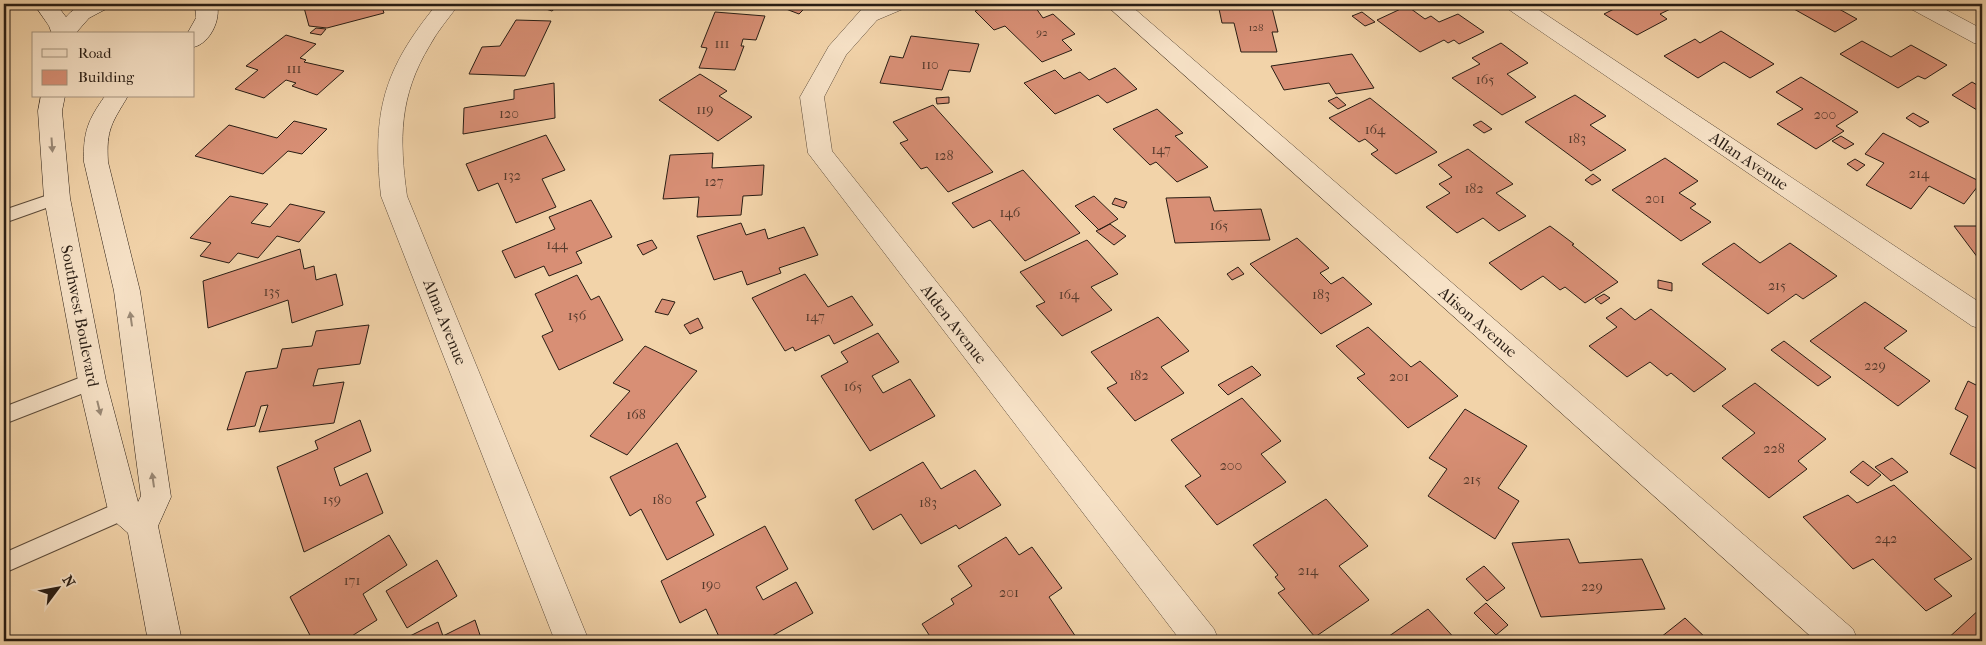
<svg xmlns="http://www.w3.org/2000/svg" width="1986" height="645" font-family="'IM FELL French Canon',serif">
<style>
.building{fill:#d88f75;stroke:#291d14}
.lines{fill:none;stroke-linecap:round;stroke-linejoin:round}
.lane-casing{stroke:#5b4a39;stroke-width:2}
.street-casing{stroke:#5b4a39;stroke-width:1}
.secondary-casing{stroke:#291d14;stroke-width:1}
.lane{fill:#f7e2c7;fill-rule:evenodd}
.street{fill:#f7e2c7;fill-rule:evenodd}
.secondary{fill:#f7e2c7;fill-rule:evenodd}
.oneway{fill:#9a8976}
.labels{text-anchor:middle;dominant-baseline:central;stroke-width:5;stroke-linejoin:round;paint-order:stroke}
.far-number-label{font-size:11px;fill:#553a2c}
.number-label{font-size:14px;fill:#553a2c}
.street-label{font-size:16px;fill:#291d14;stroke:#f7e2c7}
</style>
<rect width="100%" height="100%" fill="#f2d3a9"/>
<filter id="stains"><feTurbulence type="fractalNoise" baseFrequency=".004" numOctaves="4"/><feColorMatrix values="0 0 0 0 .2 0 0 0 0 .09 0 0 0 0 .02 0 0 0 .5 -.17"/></filter>
<radialGradient id="worn" r=".72"><stop offset=".6" stop-color="#630" stop-opacity="0"/><stop offset="1" stop-color="#630" stop-opacity=".3"/></radialGradient>
<path class="building" d="M303 4H381L384 13 327 28 309 26Z
M530 4H560L552 11Z
M773 4H809L799 14Z
M993 4H1033L1043 18 1053 14 1075 34 1062 40 1072 50 1042 62 1005 26 994 30 975 11Z
M1218 4H1271L1278 32H1272L1277 52H1241L1234 23H1222Z
M1624 4H1681L1660 14 1667 19 1637 35 1604 14Z
M1785 4H1830L1857 19 1835 32Z
M1407 6 1425 19 1431 16 1439 22 1458 14 1484 32 1459 44 1454 40 1448 43 1444 40 1420 52 1377 20Z
M715 12 765 16 756 40 743 39 741 46H744L735 70 699 68 707 48 701 47Z
M1362 12 1375 22 1365 26 1352 16Z
M516 20 551 21 525 76 469 74 482 47 500 46Z
M316 28 326 29 321 35 310 33Z
M1721 31 1774 64 1750 78 1724 62 1698 78 1664 56 1695 39 1700 43Z
M286 35 316 44 300 58 306 60 304 62 344 71 317 95 292 86 296 83 286 80 264 98 235 89 258 70 246 66Z
M911 36 979 44 970 72 949 70 942 90 880 83 890 56 903 58Z
M1862 41 1891 57 1911 45 1947 65 1925 79 1918 76 1898 88 1840 54Z
M1501 43 1528 63 1507 74 1536 97 1502 115 1452 78 1480 64 1472 58Z
M1352 54 1374 88 1336 94 1329 83 1284 90 1271 66Z
M1115 68 1137 89 1107 103 1098 95 1055 114 1024 83 1055 70 1064 79 1080 72 1089 80Z
M700 74 727 91 719 96 752 117 718 141 659 100Z
M1801 77 1858 112 1836 126 1844 131 1816 149 1777 124 1803 109 1776 92Z
M1972 82 1982 88V113L1952 95Z
M554 83 555 118 463 134 464 108 514 99V90Z
M1575 95 1606 116 1590 125 1626 150 1591 171 1525 122Z
M949 97V103L937 104 936 98Z
M1337 97 1346 105 1338 109 1328 101Z
M1370 98 1437 152 1396 174 1371 154 1378 150 1365 139 1359 142 1329 118Z
M933 105 993 172 948 192 927 167 921 169 900 143 908 140 893 122Z
M1157 109 1183 133 1175 136 1208 167 1177 182 1156 162 1150 165 1113 129Z
M1913 113 1929 122 1920 127 1906 118Z
M294 121 327 129 302 154 288 151 263 174 195 156 229 125 277 138Z
M1481 121 1492 129 1484 133 1473 125Z
M1883 133 1981 182 1964 204 1929 186 1911 209 1866 185 1884 163 1865 154Z
M546 135 565 170 542 179 556 207 516 223 498 183 478 191 466 164Z
M1841 136 1854 144 1845 149 1832 141Z
M1468 149 1513 184 1496 193 1526 216 1499 231 1483 218 1457 233 1426 207 1450 193 1439 184 1452 177 1438 165Z
M713 153 712 168 764 165 762 195 743 196 741 215 697 217 699 197 663 199 670 155Z
M1665 158 1698 181 1679 193 1696 204 1690 208 1711 222 1681 241 1612 190Z
M1855 159 1865 165 1857 171 1847 164Z
M1023 170 1080 233 1025 261 990 220 973 228 952 203Z
M1593 174 1601 180 1592 185 1585 180Z
M230 196 268 204 251 223 270 227 290 204 325 212 299 242 277 236 258 258 238 253 229 263 200 256 211 243 190 238Z
M1094 196 1118 219 1099 230 1075 206Z
M1210 197 1214 211 1261 209 1270 240 1175 243 1166 198Z
M1115 198 1127 202 1124 208 1112 204Z
M591 200 612 237 576 252 582 263 549 276 544 266 515 278 502 251 555 229 549 217Z
M741 223 746 235 765 229 768 239 804 227 818 255 779 268 781 273 747 285 742 271 714 280 697 236Z
M1110 224 1126 236 1114 245 1096 231Z
M1550 226 1574 244 1572 245 1618 282 1585 303 1565 287 1560 290 1543 276 1521 290 1489 263Z
M1954 226H1982V258H1978Z
M1297 238 1329 268 1320 273 1331 284 1343 277 1372 304 1321 334 1250 264Z
M652 240 657 248 643 255 637 245Z
M1087 240 1118 274 1091 287 1112 310 1062 336 1036 306 1045 302 1020 272Z
M1734 243 1760 263 1790 243 1837 276 1803 299 1796 294 1768 314 1702 264Z
M300 249 304 269 314 266 316 280 336 274 343 305 292 323 288 300 208 328 203 281Z
M1238 267 1244 274 1232 280 1227 274Z
M805 274 828 307 852 296 873 325 834 344 829 335 795 351 793 347 785 351 752 298Z
M577 275 591 300 599 296 623 340 559 370 542 336 553 331 535 294Z
M1658 280 1672 283V291L1658 288Z
M1604 294 1610 298 1601 304 1595 299Z
M662 299 675 302 668 315 655 312Z
M1865 302 1907 331 1884 348 1930 381 1898 406 1810 341Z
M1621 308 1635 320 1651 309 1726 369 1694 392 1671 373 1667 376 1650 362 1627 377 1589 346 1617 327 1606 318Z
M1158 317 1189 351 1161 367 1184 393 1135 421 1107 388 1117 383 1091 352Z
M698 318 703 328 690 334 684 325Z
M369 325 360 364 318 369 313 386 344 382 334 423 259 432 268 405 261 406 255 426 227 430 246 372 277 368 282 349 312 346 316 331Z
M1368 327 1411 367 1420 361 1458 396 1408 428 1357 378 1365 374 1336 346Z
M878 333 899 362 872 376 883 393 910 379 935 416 870 451 821 376 848 362 841 352Z
M1784 341 1831 377 1818 386 1771 350Z
M645 346 697 371 627 455 590 436 630 391 613 383Z
M1252 366 1261 375 1228 395 1218 385Z
M1968 381 1982 388V472L1950 454 1968 416 1955 409Z
M1755 383 1826 439 1798 461 1807 469 1769 498 1722 458 1755 433 1722 406Z
M1242 398 1281 441 1261 454 1286 482 1217 525 1185 486 1201 476 1171 440Z
M1465 409 1527 446 1498 488 1519 501 1495 539 1428 496 1447 469 1429 458Z
M360 420 371 451 334 468 340 486 367 473 383 513 304 552 277 467 318 449 315 441Z
M677 443 706 497 696 502 714 535 667 560 641 509 630 516 610 477Z
M1892 458 1908 472 1891 481 1875 467Z
M1863 461 1881 475 1868 486 1850 472Z
M923 462 941 489 975 470 1001 505 959 529 956 525 921 544 901 514 873 530 855 500Z
M1894 485 1972 559 1934 579 1952 596 1926 611 1873 559 1853 569 1803 517 1848 495 1857 503Z
M1326 499 1368 546 1339 566 1369 600 1315 637 1278 593 1285 589 1275 577 1278 575 1253 545Z
M765 526 788 569 756 587 763 600 796 582 813 613 763 641H721L706 609 680 623 661 581Z
M389 535 407 565 363 594 377 620 344 641H313L290 597Z
M1006 537 1019 555 1032 547 1062 588 1049 597 1078 640 933 641 922 624 954 604 951 599 972 586 958 566Z
M1569 539 1579 563 1642 559 1665 609 1541 617 1512 543Z
M437 560 457 596 407 628 386 591Z
M1484 566 1505 588 1487 601 1466 579Z
M1486 603 1508 625 1496 635 1474 613Z
M1982 607V641H1945Z
M1428 609 1457 641H1382Z
M1685 618 1709 641H1656Z
M475 620 482 641H405L404 639 438 622 443 636Z"/>
<g class="lines">
<g class="lane-casing">
<path id="lane" d="M57 192 63 194 66 198 63 202 4 223V210Z
M92 373 99 375 102 381 99 387 4 424V407Z
M124 500 131 503 135 510 131 517 4 573V553Z"/>
</g>
<g class="street-casing">
<path id="street" d="M437 4H459C449 18 438 30 430 45 399 96 399 139 407 196L589 641H555L381 196C372 112 383 70 437 4Z
M877 4H906L903 9 877 20 846 55 824 97 832 151 1214 629 1219 641H1181L808 153 800 97 829 46 861 10Z
M1105 4H1129L1853 629 1858 641H1816Z
M1505 4H1530L1982 304V329L1972 326 1508 9Z
M1908 4H1935L1982 29V45L1974 43 1911 9Z"/>
</g>
<g class="secondary-casing">
<path id="secondary" d="M34 4H56L66 17C78 3 90 3 109 4L106 9 89 18 75 34H52L49 26Z
M195 4H217C221 20 210 43 194 47V34H187L196 18Z
M41 96H65L62 111 70 198 106 381 138 502 141 496 114 291 84 162C83 132 88 120 105 96H128C112 123 106 129 108 162L140 291 171 497 158 526 182 641H148L128 533 113 520 108 510 78 381 44 198 38 111Z"/>
</g>
<use href="#lane" class="lane"/>
<use href="#street" class="street"/>
<use href="#secondary" class="secondary"/>
</g>
<defs><path id="oneway-solid" d="M-6-.8H1V-3.2L6.5 0L1 3.2V.8H-6Z" transform="scale(1.25)"/></defs>
<g class="oneway">
<use href="#oneway-solid" transform="translate(52 145) rotate(86)"/>
<use href="#oneway-solid" transform="translate(131 319) rotate(-98)"/>
<use href="#oneway-solid" transform="translate(99 408) rotate(76)"/>
<use href="#oneway-solid" transform="translate(153 480) rotate(-98)"/>
</g>
<g class="labels">
<g class="far-number-label">
<text x="1256" y="27">128</text>
<text x="1042" y="32">92</text>
</g>
<g class="number-label">
<text x="722" y="43">111</text>
<text x="930" y="64">110</text>
<text x="294" y="68">111</text>
<text x="1485" y="79">165</text>
<text x="705" y="109">119</text>
<text x="509" y="113">120</text>
<text x="1825" y="114">200</text>
<text x="1375" y="129">164</text>
<text x="1577" y="138">183</text>
<text x="1161" y="149">147</text>
<text x="944" y="155">128</text>
<text x="1919" y="173">214</text>
<text x="512" y="175">132</text>
<text x="714" y="181">127</text>
<text x="1474" y="188">182</text>
<text x="1655" y="198">201</text>
<text x="1010" y="212">146</text>
<text x="1219" y="225">165</text>
<text x="557" y="244">144</text>
<text x="1777" y="285">215</text>
<text x="272" y="291">135</text>
<text x="1069" y="294">164</text>
<text x="1321" y="294">183</text>
<text x="577" y="315">156</text>
<text x="815" y="316">147</text>
<text x="1875" y="365">229</text>
<text x="1139" y="375">182</text>
<text x="1399" y="376">201</text>
<text x="853" y="386">165</text>
<text x="636" y="414">168</text>
<text x="1774" y="448">228</text>
<text x="1231" y="465">200</text>
<text x="1472" y="479">215</text>
<text x="332" y="499">159</text>
<text x="662" y="499">180</text>
<text x="928" y="502">183</text>
<text x="1886" y="538">242</text>
<text x="1308" y="570">214</text>
<text x="352" y="580">171</text>
<text x="711" y="584">190</text>
<text x="1592" y="586">229</text>
<text x="1009" y="592">201</text>
</g>
<g class="street-label">
<text transform="translate(1749 161) rotate(34)">Allan Avenue</text>
<text transform="translate(80 316) rotate(79)">Southwest Boulevard</text>
<text transform="translate(445 322) rotate(68)">Alma Avenue</text>
<text transform="translate(1478 322) rotate(41)">Alison Avenue</text>
<text transform="translate(954 324) rotate(52)">Alden Avenue</text>
</g>
</g>
<rect width="1986" height="645" fill="none" stroke="#f2d3a9" stroke-width="20"/>
<rect x="5" y="5" width="1976" height="635" fill="none" stroke="#291d14" stroke-width="2.5"/>
<rect x="10" y="10" width="1966" height="625" fill="none" stroke="#291d14"/>
<rect x="32" y="32" width="162" height="65" fill="#f7e2c7" stroke="#a5937f"/>
<rect x="42" y="49" width="25" height="8" fill="#f7e2c7" stroke="#a5937f"/>
<text x="78" y="58" font-size="15" fill="#291d14">Road</text>
<rect x="42" y="70" width="25" height="15" fill="#d88f75" stroke="#a5937f"/>
<text x="78" y="82" font-size="15" fill="#291d14">Building</text>
<g transform="translate(58 588) rotate(58)" stroke="#f7e2c7" stroke-width="4" paint-order="stroke">
<path d="M0-4L9 19L0 12L-9 19Z" fill="#291d14"/>
<text y="-8" font-size="14" font-weight="bold" text-anchor="middle" fill="#291d14">N</text>
</g>
<rect width="100%" height="100%" filter="url(#stains)"/>
<rect width="100%" height="100%" fill="url(#worn)"/>
</svg>
